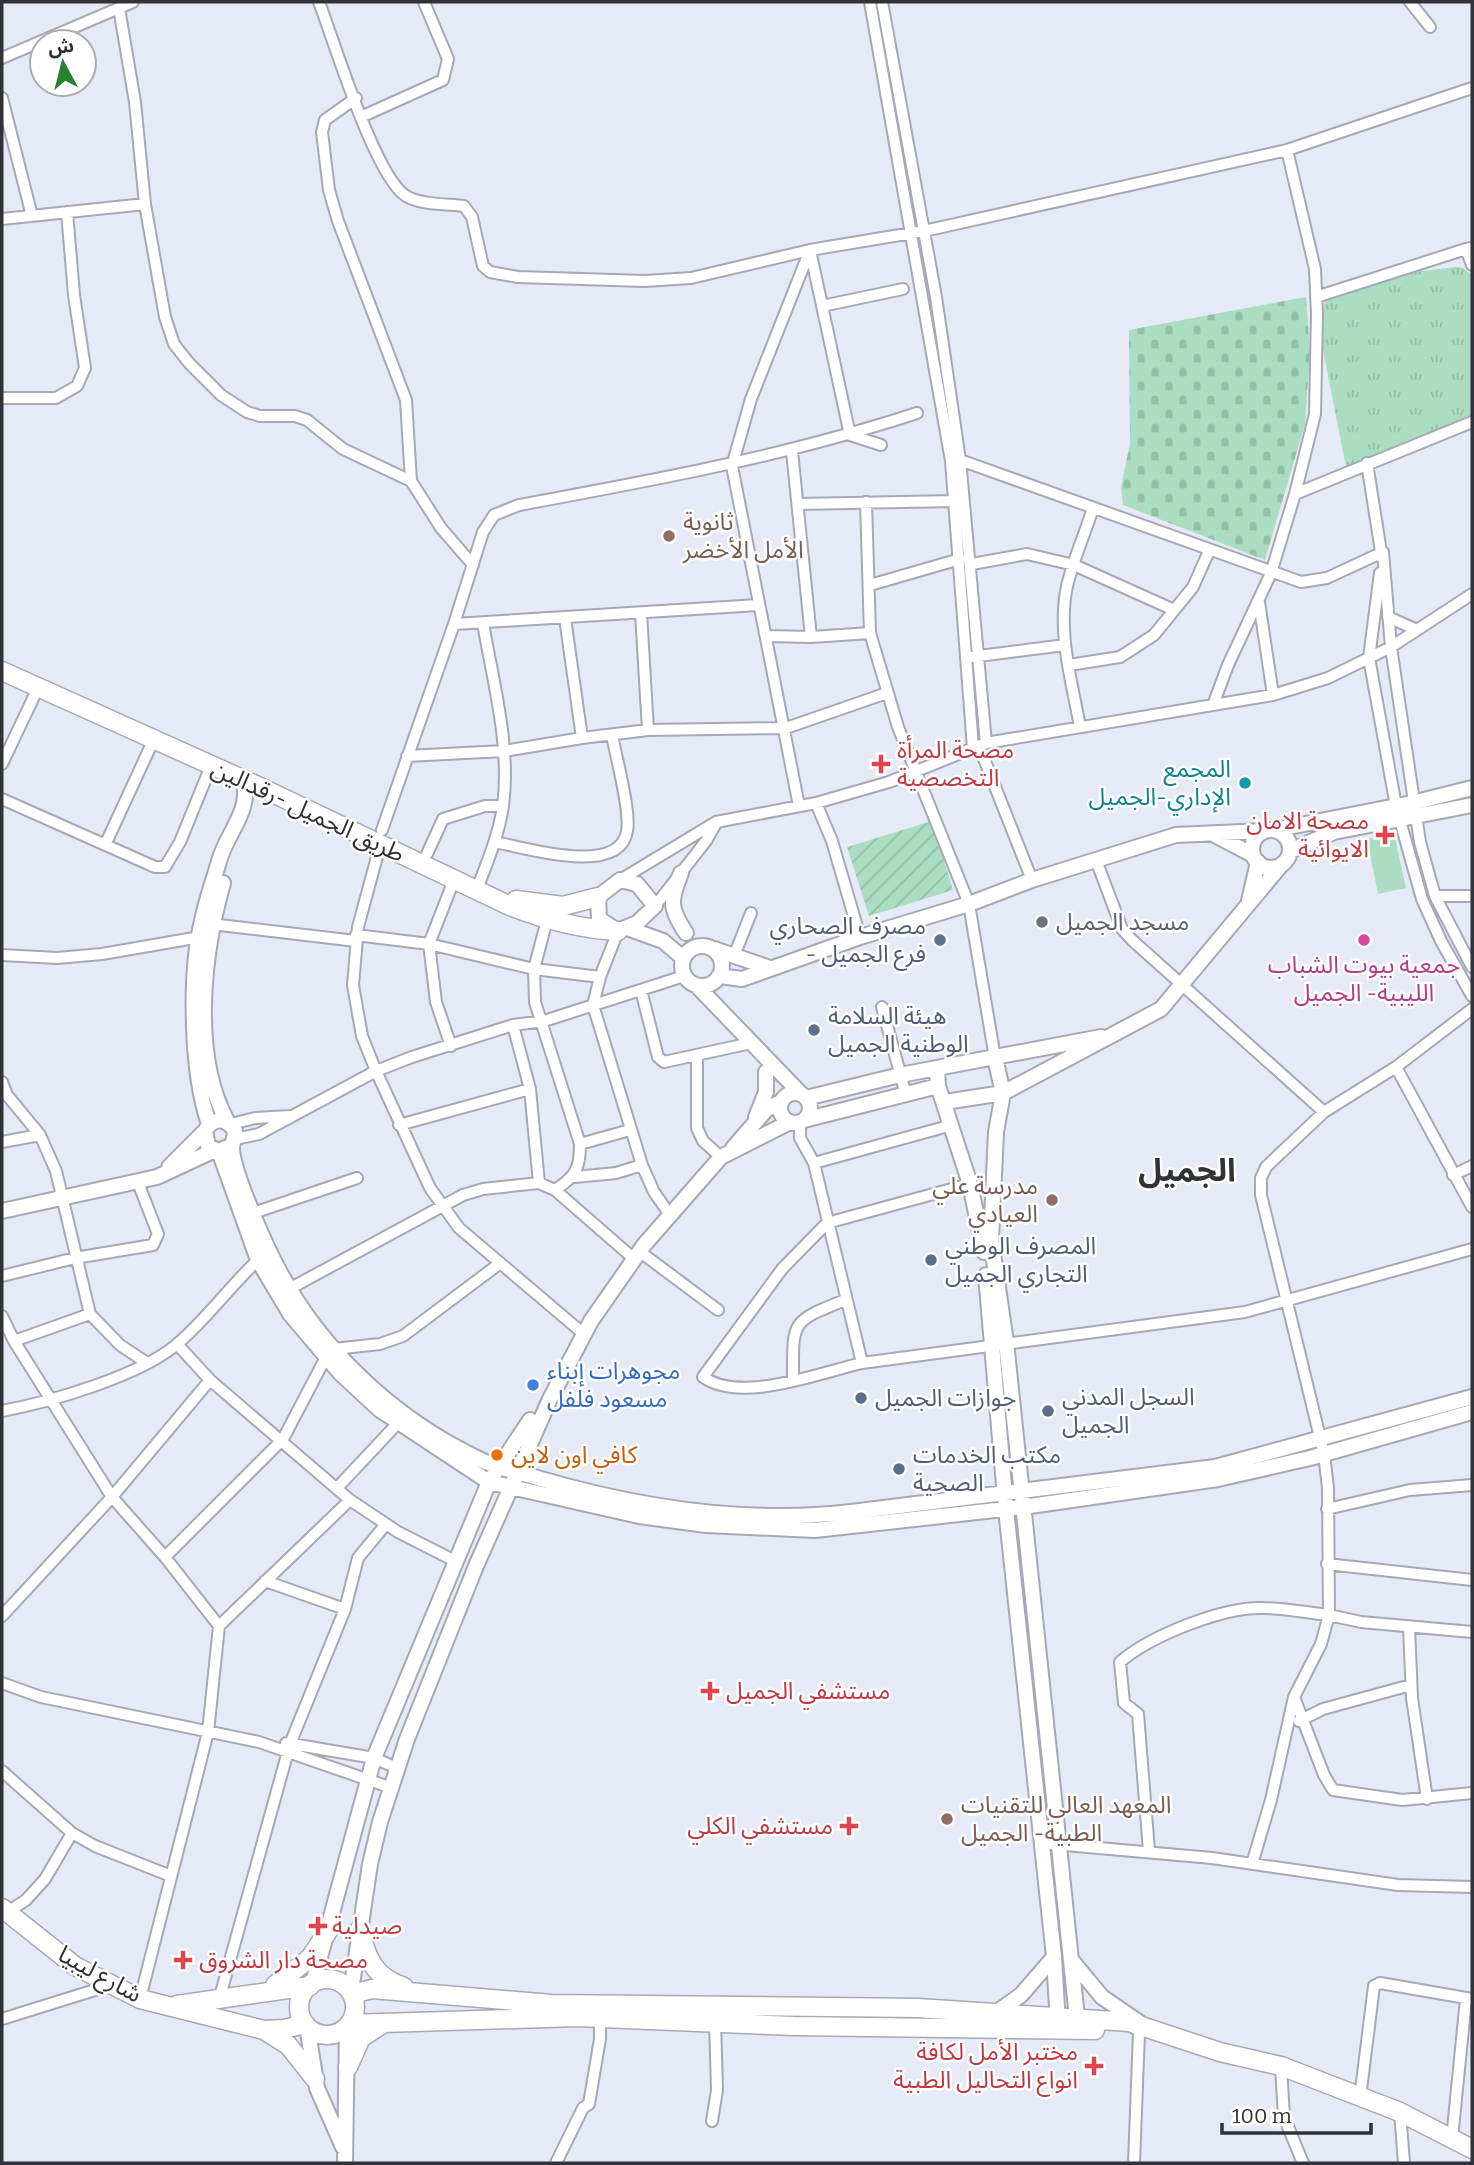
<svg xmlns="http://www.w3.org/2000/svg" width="1474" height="2165" font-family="Bitter,'Noto Sans Arabic',serif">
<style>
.grass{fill:url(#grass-tufts)}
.cemetery{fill:url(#cemetery-stones)}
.garden{fill:url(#garden-furrows)}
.pitch{fill:#aaddc2}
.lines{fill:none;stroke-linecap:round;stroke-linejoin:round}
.minor-casing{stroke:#a6a9b4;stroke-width:14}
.tertiary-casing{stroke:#a6a9b4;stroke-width:18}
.primary-casing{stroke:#a6a9b4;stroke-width:21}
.minor{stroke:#fff;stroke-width:10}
.tertiary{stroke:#fff;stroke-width:14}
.primary{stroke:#fff;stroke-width:18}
.education-dot{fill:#8d6e63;stroke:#fff;stroke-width:2.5}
.health-dot{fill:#e0444e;stroke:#fff;stroke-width:2.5}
.culture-dot{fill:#0f9aa8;stroke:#fff;stroke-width:2.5}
.worship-dot{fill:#6b7280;stroke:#fff;stroke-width:2.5}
.service-dot{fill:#5c6f8a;stroke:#fff;stroke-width:2.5}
.hotel-dot{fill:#d1479c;stroke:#fff;stroke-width:2.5}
.shop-dot{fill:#3f7fe0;stroke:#fff;stroke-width:2.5}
.food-dot{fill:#e8710a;stroke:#fff;stroke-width:2.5}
.labels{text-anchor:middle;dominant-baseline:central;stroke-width:5;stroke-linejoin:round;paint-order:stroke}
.education-label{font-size:24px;fill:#785e54;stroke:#fff;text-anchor:start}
.health-label{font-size:24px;fill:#be3a42;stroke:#fff;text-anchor:start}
.culture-label{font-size:24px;fill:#0d838f;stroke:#fff;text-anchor:end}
.street-label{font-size:24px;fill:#313237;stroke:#fff}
.worship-label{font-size:24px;fill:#5b616d;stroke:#fff;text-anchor:start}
.service-label{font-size:24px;fill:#4e5e75;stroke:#fff;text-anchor:start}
.hotel-label{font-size:24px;fill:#b23c85;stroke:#fff}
.shop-label{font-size:24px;fill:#366cbe;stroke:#fff;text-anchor:start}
.food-label{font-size:24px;fill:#c56008;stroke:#fff;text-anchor:start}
.district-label{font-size:32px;font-weight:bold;fill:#313237;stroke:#fff}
</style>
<defs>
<pattern id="grass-tufts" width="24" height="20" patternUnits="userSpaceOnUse" patternTransform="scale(1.75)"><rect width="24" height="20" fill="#aaddc2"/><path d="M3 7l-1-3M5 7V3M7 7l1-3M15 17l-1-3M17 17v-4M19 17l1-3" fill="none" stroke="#93bea7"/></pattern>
<pattern id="cemetery-stones" width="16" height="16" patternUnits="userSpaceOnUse" patternTransform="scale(1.75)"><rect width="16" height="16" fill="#aaddc2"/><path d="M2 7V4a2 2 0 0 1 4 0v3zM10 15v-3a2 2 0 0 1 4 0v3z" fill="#93bea7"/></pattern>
<pattern id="garden-furrows" width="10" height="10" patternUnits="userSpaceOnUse" patternTransform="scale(1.75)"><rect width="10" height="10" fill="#aaddc2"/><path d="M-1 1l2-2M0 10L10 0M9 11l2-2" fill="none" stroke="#93bea7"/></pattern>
</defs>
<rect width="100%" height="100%" fill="#e6eaf6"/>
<path class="grass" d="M1455 267 1463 268 1472 275V417L1346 467 1321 340 1325 297 1406 273Z"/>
<path class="cemetery" d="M1306 297 1310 352 1305 424 1265 560 1123 505 1121 487 1130 444 1129 330Z"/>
<path class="garden" d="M932 821 953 890 869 916 847 847Z"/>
<path class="pitch" d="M1394 833 1406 888 1378 894 1367 839Z"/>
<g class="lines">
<g class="minor-casing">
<path id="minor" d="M319 2C334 41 375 177 406 196 421 205 448 204 464 206L472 217 483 266 490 272 518 277 645 281 691 278 810 250 924 231 1287 150 1472 88
M870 2 951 461 973 748
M882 2 936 297 960 460 986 743
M1410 2 1430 27
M119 8 135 102 145 204 165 317 174 344 189 363 221 395 247 412 260 416H295L307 420 343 449 411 481
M2 58 133 2
M2 98 32 216
M356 98 325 120 322 132 329 190 338 221 406 400 411 481 441 528 473 565
M363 116 443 80 448 59 424 2
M1287 150 1315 269 1317 314 1315 414 1295 494
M2 219 145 204
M1470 248 1466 249 1472 265
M810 250 850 435 881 445
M1316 297 1466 249
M822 306 903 289
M2 398H56L77 386 85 368 74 295 67 212
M792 451 811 637 870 633
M960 460 1301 582 1327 578 1383 552 1391 647 1420 842 1435 896 1472 967
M1367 463 1382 558
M866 502 870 633 898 727 969 904 995 1058
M798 504 955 501
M972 564 1027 554 1074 565 1172 609
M1380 573 1369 658 1396 806 1422 899 1441 941 1472 996
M870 585 960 559
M1259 602 1273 695
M641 613 648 730
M1388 617 1415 629
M565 618 582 738 648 730 786 728 887 693
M454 624 758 605
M767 636 811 637
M971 657 1065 645
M1069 665 1120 657 1154 635 1193 587 1209 551
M1213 705 1228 665 1271 573 1295 494 1472 422
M1080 727C1072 682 1057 632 1067 586 1073 560 1085 534 1093 508
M979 746 1032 880
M407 756 504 751 582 738
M2 764 38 688
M2 799 155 867H165L180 842 211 766
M816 803 832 841 860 937
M799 806 732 466 751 399 810 250
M382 830 454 624 483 532 494 515 519 505C654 480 786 456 917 413
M381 842 358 927 353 985 362 1036 376 1071 430 1188 459 1228 585 1335
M495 842C525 848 620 877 627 831 631 812 616 757 612 735
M106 843 154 739
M427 854 443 819 485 806H503
M1096 860 1122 929 1132 940 1324 1112
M620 880 716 822 816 803 889 782 986 743 1273 695 1328 678 1391 647 1472 594
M479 884C489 858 499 833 503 806 511 746 493 682 483 623
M1435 896H1472
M655 906 706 841 715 825
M547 920 534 969 535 1002 580 1144C580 1169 576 1176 555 1190
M211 924 356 941
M356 935 429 944 534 969 600 977 593 1005 642 1165 654 1192 670 1215
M2 955 57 958 102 954 200 937
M734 956 751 913
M600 977 618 931
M641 990 658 1057 664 1062 751 1043
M882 1007 906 1095
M1472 1009 1396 1067 1324 1112 1266 1167 1261 1178V1195L1324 1454 1328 1488 1329 1615 1361 1622 1472 1632
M513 1025 530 1089 539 1183 555 1190 633 1258
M451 1046 436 1002 429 944 454 880
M697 1055V1128L703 1141 721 1157
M1396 1067 1472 1207
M2 1082 7 1095 40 1135
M800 1122V1138L814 1163 862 1363 1245 1312 1472 1249
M231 1124 255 1118 291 1116
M399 1125 530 1089
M235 1139 259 1134 376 1071 412 1057 513 1025 544 1021 684 976
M2 1142 40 1135 56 1171 90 1314 14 1341
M580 1144 630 1130
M814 1163 952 1125
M1453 1175 1472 1166
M575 1177 616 1173 642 1165
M253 1213 357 1178
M639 1251 718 1310
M2 1276 75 1258 153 1245 158 1234 137 1180
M289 1289 463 1195 483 1189 539 1183
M90 1314 120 1345 147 1363
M2 1316 14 1341 112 1497 165 1557 219 1626
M177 1344 210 1380 350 1500 398 1532 457 1562
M334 1349 380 1344 403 1336 499 1264
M862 1363C819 1373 741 1404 703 1377L782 1269 827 1223 970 1184
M793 1379C793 1321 790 1322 845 1300
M2 1411C50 1402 139 1376 176 1345 207 1319 229 1287 258 1260
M337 1488 397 1424
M1327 1509 1410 1490 1472 1485
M165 1557 283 1439 326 1357
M1327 1564 1472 1580
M265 1581 345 1609
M2 1616 112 1497 210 1380
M1409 1627 1412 1698 1427 1799
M2 1683 41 1697 259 1742 392 1788
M1294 1697 1324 1775 1333 1790 1402 1800 1472 1793
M1299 1721 1323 1709 1411 1685
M286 1743 374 1758 399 1769
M2 1771 72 1833 95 1846 171 1876
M1042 1843 1212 1858 1398 1885 1472 1887
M1149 1851 1138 1714 1124 1703 1120 1662C1150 1636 1224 1606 1264 1608 1286 1608 1308 1613 1329 1615L1321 1644 1294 1697 1271 1800 1252 1864
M3 1915 26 1900 45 1879 72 1833
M140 1999 208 1732 219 1626 350 1500
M219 2000 290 1744 345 1609 358 1558 386 1524
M2 2019 111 1985
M1132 2026 1139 2032 1134 2163
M1281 2066 1284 2117 1303 2163
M1360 2098 1374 1986 1380 1983 1472 1999
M1400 2112 1404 2163
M712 2121 717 2090 715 2020
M1452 2139 1466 1999
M556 2163 583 2108 589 2104 600 2039V2018"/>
</g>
<g class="tertiary-casing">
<path id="tertiary" d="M1274 830 1412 803 1472 788
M1252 849a19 19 0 1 1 38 0a19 19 0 1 1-38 0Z
M1215 835 1253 855
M1290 851 1334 832 1472 805
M681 873C670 900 669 908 686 933
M620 880 637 884 655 906 637 923 618 931 599 919 598 897Z
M223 883C203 954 191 1054 227 1121
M1248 905 1258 862
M627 928 663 941 683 958
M682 966a20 20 0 1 1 40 0a20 20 0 1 1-40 0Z
M714 949 770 968
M720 976 742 979 860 937 969 904 1032 880 1176 835 1264 831
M697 986 802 1095
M995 1058 1003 1093 996 1132 991 1240 1006 1342 1078 2027
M937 1070 938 1086 970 1184 984 1252
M780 1108a15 15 0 1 1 30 0a15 15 0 1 1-30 0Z
M806 1098 900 1075 1101 1037
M945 1102 1003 1093 1161 1009 1282 864
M756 1117 766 1092V1072
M804 1120 938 1086
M209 1124C191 1072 189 974 202 921 206 900 214 879 220 858 228 832 254 806 242 779
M232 1145 219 1151 208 1146 205 1131C213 1117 226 1117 235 1131 235 1137 233 1141 232 1146 231 1168 263 1239 274 1261 317 1347 393 1419 481 1460 500 1469 521 1473 541 1479 641 1508 747 1524 851 1512L1215 1467 1472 1397
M733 1148 766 1110 782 1101
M219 1151 258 1260 290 1314 340 1373 380 1410 489 1482 639 1516 706 1525 815 1530 1023 1507 1218 1479 1310 1458 1472 1412
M169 1167 205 1131
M2 1211 157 1177 215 1150
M986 1275 1006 1509 1054 1957 1058 2025
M1073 1962 1102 1997 1140 2023
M313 1983 374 1758 489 1482 530 1420
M351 1991 370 1864 380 1822 407 1739 476 1566 550 1399 591 1321 644 1245 721 1157 790 1122
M997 2012 1021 1995 1054 1957
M307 2026 317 2088 343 2147
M345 2163 347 2027"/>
</g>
<g class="primary-casing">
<path id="primary" d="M2 671 260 787 510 906C546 920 580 929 618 931
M516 900 563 906 598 897
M2 1908 75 1966 140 1999 264 2030 284 2029 305 2024
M360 1929C366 1958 374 1977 404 1987
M299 2007a28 28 0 1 1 56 0a28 28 0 1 1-56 0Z
M275 1985 310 1958 328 1931
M352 1994 372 1989 551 2004 918 2008 1129 2022 1220 2052 1281 2066 1400 2112 1472 2149
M177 2005 310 1986
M350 2024 577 2017 795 2026 1095 2030
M264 2030 288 2045 315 2079
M348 2067 361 2038 381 2025"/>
</g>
<use href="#minor" class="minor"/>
<use href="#tertiary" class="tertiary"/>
<use href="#primary" class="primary"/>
</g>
<g class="education-dot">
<circle cx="669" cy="536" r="7"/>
<circle cx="1052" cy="1200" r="7"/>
<circle cx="947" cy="1819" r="7"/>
</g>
<g class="health-dot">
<path d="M877.5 753.5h7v7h7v7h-7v7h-7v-7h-7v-7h7z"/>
<path d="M1381.5 824.5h7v7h7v7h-7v7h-7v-7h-7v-7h7z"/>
<path d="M706.5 1680.5h7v7h7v7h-7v7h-7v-7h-7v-7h7z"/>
<path d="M845.5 1815.5h7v7h7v7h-7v7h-7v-7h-7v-7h7z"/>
<path d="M314.5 1915.5h7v7h7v7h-7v7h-7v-7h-7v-7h7z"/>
<path d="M179.5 1949.5h7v7h7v7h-7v7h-7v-7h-7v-7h7z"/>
<path d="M1090.5 2055.5h7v7h7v7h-7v7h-7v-7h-7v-7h7z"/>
</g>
<circle class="culture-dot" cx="1245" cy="783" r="7"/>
<circle class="worship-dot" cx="1042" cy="922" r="7"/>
<g class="service-dot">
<circle cx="940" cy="940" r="7"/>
<circle cx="814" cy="1030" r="7"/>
<circle cx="931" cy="1260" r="7"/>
<circle cx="861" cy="1398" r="7"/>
<circle cx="1048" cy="1411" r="7"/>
<circle cx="899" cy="1469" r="7"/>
</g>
<circle class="hotel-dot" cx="1364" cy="940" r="7"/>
<circle class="shop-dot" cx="533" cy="1385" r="7"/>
<circle class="food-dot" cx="497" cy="1455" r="7"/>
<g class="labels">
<g class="education-label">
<text x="683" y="522">ثانوية<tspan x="683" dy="28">الأمل الأخضر</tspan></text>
<text x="1038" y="1186" text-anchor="end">مدرسة علي<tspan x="1038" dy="28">العيادي</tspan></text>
<text x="961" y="1805">المعهد العالي للتقنيات<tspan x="961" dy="28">الطبية- الجميل</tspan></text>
</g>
<g class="health-label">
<text x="897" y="750">مصحة المرأة<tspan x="897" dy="28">التخصصية</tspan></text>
<text x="1369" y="821" text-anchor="end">مصحة الامان<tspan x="1369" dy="28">الايوائية</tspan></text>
<text x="726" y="1691">مستشفي الجميل</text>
<text x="833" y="1826" text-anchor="end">مستشفي الكلي</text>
<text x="332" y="1926">صيدلية</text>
<text x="199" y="1960">مصحة دار الشروق</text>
<text x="1078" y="2052" text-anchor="end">مختبر الأمل لكافة<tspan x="1078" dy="28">انواع التحاليل الطبية</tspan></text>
</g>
<g class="culture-label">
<text x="1231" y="769">المجمع<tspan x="1231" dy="28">الإداري-الجميل</tspan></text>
</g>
<g class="street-label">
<text transform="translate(308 811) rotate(25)">طريق الجميل -رقدالين</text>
<text transform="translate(100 1974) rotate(29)">شارع ليبيا</text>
</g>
<g class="worship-label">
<text x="1056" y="922">مسجد الجميل</text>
</g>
<g class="service-label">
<text x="926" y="926" text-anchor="end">مصرف الصحاري<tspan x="926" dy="28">- فرع الجميل</tspan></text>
<text x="828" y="1016">هيئة السلامة<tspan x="828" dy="28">الوطنية الجميل</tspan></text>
<text x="945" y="1246">المصرف الوطني<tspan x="945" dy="28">التجاري الجميل</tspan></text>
<text x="1062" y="1397">السجل المدني<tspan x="1062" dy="28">الجميل</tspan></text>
<text x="875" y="1398">جوازات الجميل</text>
<text x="913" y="1455">مكتب الخدمات<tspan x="913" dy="28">الصحية</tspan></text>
</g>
<g class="hotel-label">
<text x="1364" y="965">جمعية بيوت الشباب<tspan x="1364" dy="28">الليبية- الجميل</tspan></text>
</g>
<g class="shop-label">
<text x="547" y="1371">مجوهرات إبناء<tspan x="547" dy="28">مسعود فلفل</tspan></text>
</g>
<g class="food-label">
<text x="511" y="1455">كافي اون لاين</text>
</g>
<g class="district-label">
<text x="1187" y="1170">الجميل</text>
</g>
</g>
<rect width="1474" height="2165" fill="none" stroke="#313237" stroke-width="7"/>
<g transform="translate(63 63) rotate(353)"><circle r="33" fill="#ffffff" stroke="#adadaf" stroke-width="2"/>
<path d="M0-5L12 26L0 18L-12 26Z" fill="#278130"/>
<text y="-10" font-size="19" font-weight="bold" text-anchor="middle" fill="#313237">ش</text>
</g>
<path d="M1222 2123v10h149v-10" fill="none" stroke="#313237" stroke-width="3.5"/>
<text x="1232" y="2123" font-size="21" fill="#313237" stroke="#ffffff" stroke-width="5" paint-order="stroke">100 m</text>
</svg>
